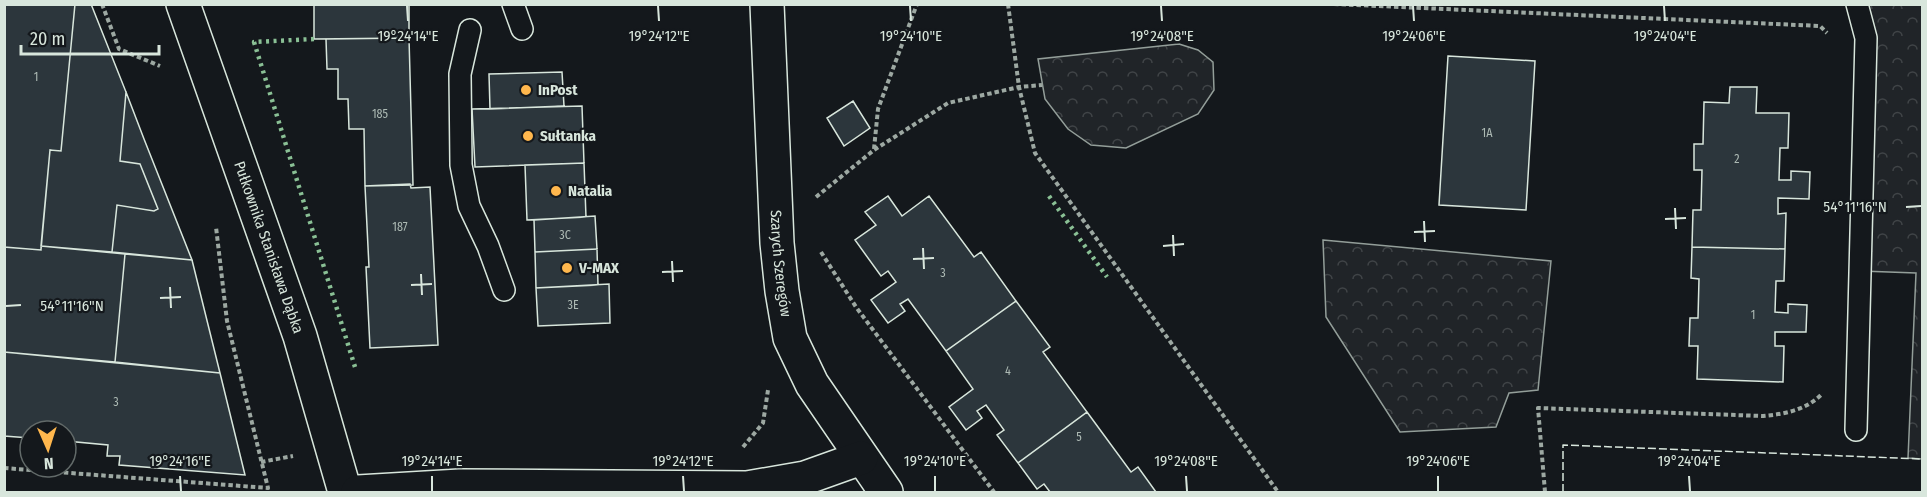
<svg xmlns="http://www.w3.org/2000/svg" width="1927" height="497" font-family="'Fira Sans Condensed',sans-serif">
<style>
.forest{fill:url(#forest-crowns);stroke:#939e99;stroke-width:1.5}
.building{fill:#2c363c;stroke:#d8e6dc;stroke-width:1.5}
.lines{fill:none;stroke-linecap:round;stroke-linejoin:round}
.service-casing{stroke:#d8e6dc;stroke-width:24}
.minor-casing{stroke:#d8e6dc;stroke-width:36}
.path{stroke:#9da8a2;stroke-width:4;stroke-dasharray:4.5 3;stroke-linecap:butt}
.service{stroke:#14181c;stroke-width:21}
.minor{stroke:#14181c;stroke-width:33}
.hedge{stroke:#8ac095;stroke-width:4.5;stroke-dasharray:3 4.5;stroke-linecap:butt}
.fence{stroke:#d8e6dc;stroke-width:1.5;stroke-dasharray:8 3;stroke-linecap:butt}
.ticks{fill:none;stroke:#d8e6dc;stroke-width:2}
.poi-dot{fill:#ffb74d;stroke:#14181c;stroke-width:2}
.labels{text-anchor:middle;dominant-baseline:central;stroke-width:4.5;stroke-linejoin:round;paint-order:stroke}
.number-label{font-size:12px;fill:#adbab4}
.poi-label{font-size:15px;font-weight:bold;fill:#d8e6dc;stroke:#14181c;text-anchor:start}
.street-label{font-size:15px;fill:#d8e6dc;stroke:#14181c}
.ticks-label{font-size:15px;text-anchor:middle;fill:#d8e6dc;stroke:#14181c;stroke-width:4.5;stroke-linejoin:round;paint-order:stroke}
</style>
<defs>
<pattern id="forest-crowns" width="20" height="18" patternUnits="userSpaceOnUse" patternTransform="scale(1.5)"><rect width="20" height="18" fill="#202428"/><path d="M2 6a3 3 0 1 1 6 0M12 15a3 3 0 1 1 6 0" fill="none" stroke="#404447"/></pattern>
</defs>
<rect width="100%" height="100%" fill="#14181c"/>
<path class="forest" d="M1857 5H1922V459L1908 458 1916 273 1861 271Z
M1179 44 1198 50 1213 62 1214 90 1198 114 1126 148 1091 145 1068 129 1045 99 1038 59Z
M1323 240 1551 261 1538 390 1509 393 1496 427 1400 432 1326 317Z"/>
<path class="building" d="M4 4H75L61 151 50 150 41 250 4 247Z
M75 4H91L126 92 120 161 140 164 158 209 154 211 117 205 112 252 41 246 50 150 61 151Z
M314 4H409V38L314 39Z
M409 38 413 185 365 186 364 129H349L348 99H338V69H327L326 39Z
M1448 56 1535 61 1526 210 1439 205Z
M562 72 564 106 490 109 489 74Z
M1730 87H1757L1756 113H1789L1788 148H1780L1779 180H1791V171L1810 172 1809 199 1778 198V214L1786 213 1785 249 1692 247 1693 210H1701L1702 170H1694V144H1703L1704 102 1729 103Z
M126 92 144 139 192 260 112 252 117 205 154 211 158 209 140 164 120 161Z
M853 101 870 128 844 146 827 118Z
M582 106 584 163 475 167 472 109Z
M584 163 586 217 527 220 525 165Z
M410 184 411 188 430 187 438 345 370 348 366 267H369L365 186Z
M888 196 902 216 929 196 974 257 981 252 1016 301 946 351 908 299 900 304 905 311 888 323 871 300 896 282 888 271 881 276 855 240 876 225 865 212Z
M595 216 597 249 535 252 534 220Z
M41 246 125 254 115 362 4 352V247L41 250Z
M1692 247 1785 249 1784 281H1776L1775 312 1788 313V304L1807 305 1806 332H1775V346H1784L1783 382 1697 379 1698 346H1689L1690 318H1698L1699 279 1691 278Z
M597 249 598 285 536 288 535 252Z
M125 254 192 260 220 373 115 362Z
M609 284 610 323 538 326 536 288Z
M1016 301 1050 347 1043 352 1087 412 1018 463 997 435 1004 430 986 405 977 411 982 418 966 430 949 407 973 389 946 351Z
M4 352 220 373 245 475 119 465 120 456H107L108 445 66 441V431H30V438L4 436Z
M1087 412 1131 472 1138 467 1156 492H1050L1044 484 1037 489 1018 463Z"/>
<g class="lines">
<g class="service-casing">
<path id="service" d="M513 4 522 29
M470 30 460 74 461 165 469 206 488 246 504 290
M1856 430 1866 38 1857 4"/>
</g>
<g class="minor-casing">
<g id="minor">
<path id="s1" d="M183 4 300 336 345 492"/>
<path id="s2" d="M767 4 777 243 782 291 790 338 812 384 886 492"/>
<path d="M358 492 460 486 747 488 805 478 861 458"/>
</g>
</g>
<path class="path" d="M102 4 119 49 160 66
M1008 4 1019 87 1035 153 1278 492
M1334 4 1820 26 1827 33
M874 149 878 109 917 4
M816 197 874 150 948 103 1019 87 1042 85
M821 252 856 307 994 492
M743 447 763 423 768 390
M261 462 293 456
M4 468 268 488 227 321 216 227
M1545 492 1538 408 1763 416C1785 414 1806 410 1822 394"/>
<use href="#service" class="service"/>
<use href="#minor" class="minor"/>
<path class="hedge" d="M314 39 254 42 355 367
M1049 196 1107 277"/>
<path class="fence" d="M1563 492V445L1922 459"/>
</g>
<path class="ticks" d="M407 6 408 21M658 6 659 21M910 6 911 21M1161 6 1162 21M1413 6 1414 21M1664 6 1665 21M1906 207 1921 206M1675 208 1676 229M1665 219 1686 218M1424 221 1425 242M1414 232 1435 231M1173 235 1174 256M1163 246 1184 244M923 248 924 269M913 259 934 258M672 261 673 282M662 272 683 271M421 274 422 295M411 285 432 284M170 287 171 308M160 298 181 297M6 306 21 305M180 476 181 491M432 476V491M683 476 684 491M935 476V491M1186 476 1187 491M1438 476V491M1689 476 1690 491"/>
<g class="poi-dot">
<circle cx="526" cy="90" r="6"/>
<circle cx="528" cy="136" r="6"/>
<circle cx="556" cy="191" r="6"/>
<circle cx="567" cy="268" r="6"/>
</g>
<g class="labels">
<g class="number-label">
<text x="36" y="77">1</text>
<text x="380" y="114">185</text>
<text x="1487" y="133">1A</text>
<text x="1737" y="159">2</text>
<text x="400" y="227">187</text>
<text x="565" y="235">3C</text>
<text x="943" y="273">3</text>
<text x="573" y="305">3E</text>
<text x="1753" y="315">1</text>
<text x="1008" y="371">4</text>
<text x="116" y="402">3</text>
<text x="1079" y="437">5</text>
</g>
<g class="poi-label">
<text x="538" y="90">InPost</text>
<text x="540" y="136">Sułtanka</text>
<text x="568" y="191">Natalia</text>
<text x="579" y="268">V-MAX</text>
</g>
<g class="street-label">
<text stroke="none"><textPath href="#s1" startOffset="258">Pułkownika Stanisława Dąbka</textPath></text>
<text stroke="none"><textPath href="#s2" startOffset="260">Szarych Szeregów</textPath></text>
</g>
</g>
<g class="ticks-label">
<text x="408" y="41">19°24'14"E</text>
<text x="659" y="41">19°24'12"E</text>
<text x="911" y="41">19°24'10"E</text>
<text x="1162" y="41">19°24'08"E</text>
<text x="1414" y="41">19°24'06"E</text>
<text x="1665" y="41">19°24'04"E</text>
<text x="1855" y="212">54°11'16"N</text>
<text x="72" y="311">54°11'16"N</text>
<text x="180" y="466">19°24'16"E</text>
<text x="432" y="466">19°24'14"E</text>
<text x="683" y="466">19°24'12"E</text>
<text x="935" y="466">19°24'10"E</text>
<text x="1186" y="466">19°24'08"E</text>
<text x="1438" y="466">19°24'06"E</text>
<text x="1689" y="466">19°24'04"E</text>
</g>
<rect width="1927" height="497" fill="none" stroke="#d8e6dc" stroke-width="12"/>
<g transform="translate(48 449) rotate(177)"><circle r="28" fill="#14181c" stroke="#626a69" stroke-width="1.5"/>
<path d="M0-4.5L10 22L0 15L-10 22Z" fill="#ffb74d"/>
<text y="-9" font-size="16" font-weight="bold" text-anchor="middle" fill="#d8e6dc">N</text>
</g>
<path d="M21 45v9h138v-9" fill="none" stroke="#d8e6dc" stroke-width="3"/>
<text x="30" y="45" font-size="18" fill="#d8e6dc" stroke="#14181c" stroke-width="4.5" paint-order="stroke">20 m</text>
</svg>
